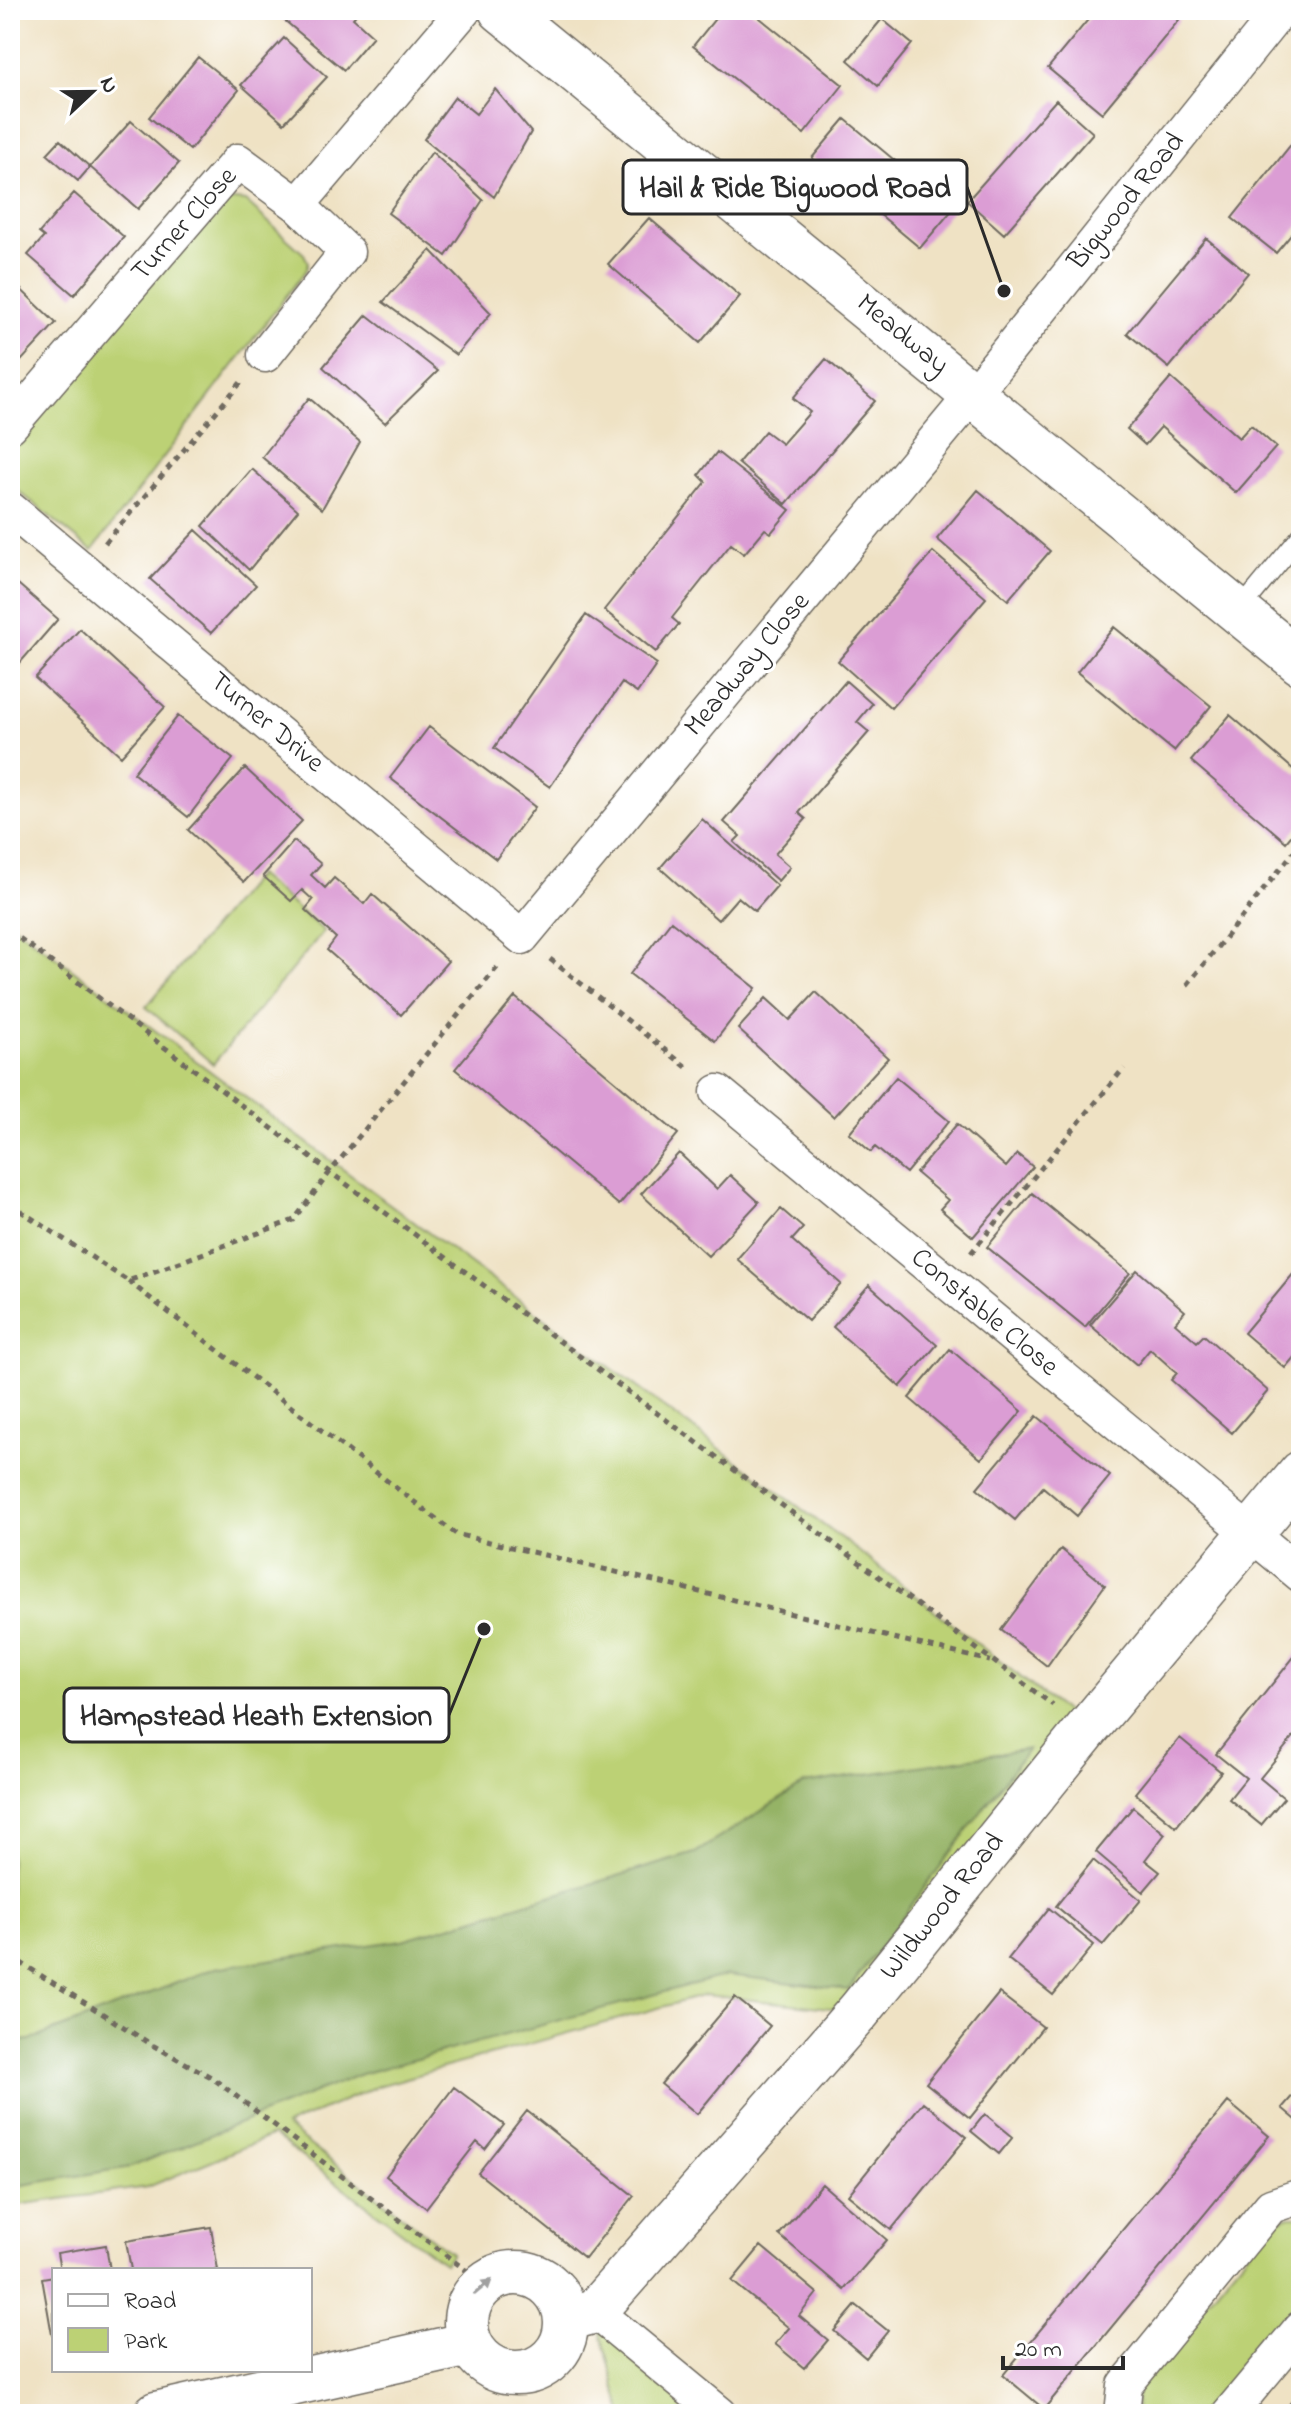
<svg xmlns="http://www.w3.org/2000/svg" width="1311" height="2424" font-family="'Indie Flower',sans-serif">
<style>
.green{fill:#bcd175;stroke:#747e50;stroke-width:2}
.forest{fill:#95b366;stroke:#606f48;stroke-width:2}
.building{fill:#db9dd4}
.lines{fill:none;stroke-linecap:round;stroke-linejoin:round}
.service-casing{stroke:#706b61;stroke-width:21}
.minor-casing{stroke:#706b61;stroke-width:37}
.tertiary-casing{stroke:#706b61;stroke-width:47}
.path{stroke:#706b61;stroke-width:5;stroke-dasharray:6 6;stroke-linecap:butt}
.service{stroke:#fff;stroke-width:18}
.minor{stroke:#fff;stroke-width:34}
.tertiary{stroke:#fff;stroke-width:44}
.oneway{fill:#a0a0a0}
.labels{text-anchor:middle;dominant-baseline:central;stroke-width:6;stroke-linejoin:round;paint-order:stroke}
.street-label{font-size:28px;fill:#2b2b2b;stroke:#fff}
.leader{fill:none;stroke:#2b2b2b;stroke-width:3}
.callout-dot{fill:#2b2b2b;stroke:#fff;stroke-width:3}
.callout{fill:#fff;stroke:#2b2b2b;stroke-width:3}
.callout-label{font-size:30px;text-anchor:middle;font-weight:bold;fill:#2b2b2b}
</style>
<rect width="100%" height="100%" fill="#fff"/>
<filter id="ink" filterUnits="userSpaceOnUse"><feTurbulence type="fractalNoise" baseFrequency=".0125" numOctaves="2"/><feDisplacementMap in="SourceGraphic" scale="16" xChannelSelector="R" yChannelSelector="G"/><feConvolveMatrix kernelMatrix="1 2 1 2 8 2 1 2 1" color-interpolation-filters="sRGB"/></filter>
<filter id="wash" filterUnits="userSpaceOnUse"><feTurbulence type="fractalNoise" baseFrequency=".006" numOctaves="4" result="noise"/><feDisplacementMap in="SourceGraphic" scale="32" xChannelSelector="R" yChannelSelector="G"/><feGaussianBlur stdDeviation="1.8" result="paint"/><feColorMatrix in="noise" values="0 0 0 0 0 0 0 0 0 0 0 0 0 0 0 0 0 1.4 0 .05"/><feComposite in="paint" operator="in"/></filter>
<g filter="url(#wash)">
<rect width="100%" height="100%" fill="#efe2c4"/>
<path class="green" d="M235 200 245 201 304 254 308 262 306 270 92 551 10 484V447L219 205Z
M257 875 324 931 213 1064 146 1007Z
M10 923 857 1550 1087 1729 859 2011 705 1995 378 2086 285 2126 451 2253 444 2263 273 2135 148 2187 10 2206Z
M1289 2216H1301V2304L1213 2414H1136L1137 2386 1272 2223Z
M595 2311 720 2414H623Z"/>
<path class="forest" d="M1028 1749 848 1990 727 1975 361 2074 131 2167 10 2187V2042L30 2040 215 1968 402 1940 695 1853 804 1784Z"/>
<g id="blocks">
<path class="building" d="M272 10H360L353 18 373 36 344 70Z
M722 10H750L843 85 804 134 693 46Z
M1096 10H1166L1179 20 1102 113 1048 68Z
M882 19 912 44 878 86 848 60Z
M284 38 327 77 284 123 241 85Z
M198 57 239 90 190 150 149 117Z
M495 89 531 132 494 197 424 139 455 97 476 114Z
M1056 100 1093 133 1004 234 967 201Z
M845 119 953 209 920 248 812 158Z
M131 121 179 163 138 209 90 167Z
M1301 132V223L1276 253 1232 218Z
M60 140 90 167 78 181 47 154Z
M432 152 483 200 446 256 388 213Z
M74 193 124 237 74 295 28 255 44 237 39 233Z
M649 218 740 296 700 343 608 264Z
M1206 238 1248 273 1169 368 1127 333Z
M431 250 491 313 456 355 383 302Z
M10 279 56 323 10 373Z
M367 315 438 371 385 423 323 367Z
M826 359 875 401 786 504 738 463 765 431 782 444 810 412 793 398Z
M1171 378 1239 438 1251 425 1276 447 1236 493 1161 427 1145 445 1127 429Z
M309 398 360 442 322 509 262 457Z
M717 452 790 510 771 533 765 529 744 554 731 544 672 618 679 624 656 652 604 610 706 482 699 475Z
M252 469 298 510 249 570 203 526Z
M978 490 1050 551 1008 600 937 539Z
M196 530 256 585 211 633 150 579Z
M933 552 986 598 891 708 838 661Z
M10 577 58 619 12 672 10 670Z
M586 615 657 664 637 693 622 683 550 787 494 748Z
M1114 627 1211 706 1174 751 1077 672Z
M80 629 165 707 121 756 35 678Z
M846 681 872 704 857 722 869 732 799 813 806 819 775 854 790 867 778 881 734 842 740 836 724 822Z
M1230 715 1301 776V824L1286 842 1191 761Z
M178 716 233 759 188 817 133 773Z
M429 727 535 807 496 859 390 778Z
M245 768 302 821 244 882 188 830Z
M702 819 777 886 755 911 738 897 718 920 660 868Z
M294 841 321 864 311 875 325 888 334 878 364 904 372 894 448 961 401 1015 327 950 336 938 305 910 313 900 302 890 291 901 263 876Z
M671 921 756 988 715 1041 630 974Z
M816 992 888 1058 834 1117 738 1029 766 998 790 1020Z
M515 997 678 1134 619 1205 455 1069Z
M896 1077 949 1121 906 1173 875 1147 871 1152 849 1133Z
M957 1124 1006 1167 1017 1154 1033 1167 973 1237 940 1209 948 1200 916 1173Z
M679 1153 717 1189 730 1175 759 1202 708 1256 641 1194Z
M1032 1193 1130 1273 1085 1327 987 1247Z
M781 1209 803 1228 792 1240 841 1284 808 1321 737 1259Z
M1137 1270 1185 1311 1175 1323 1197 1342 1204 1335 1268 1391 1232 1433 1171 1380 1177 1373 1150 1349 1137 1365 1090 1325Z
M1294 1273 1301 1279V1349L1285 1368 1244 1333Z
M869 1285 937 1345 900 1387 833 1327Z
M950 1349 1022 1411 981 1459 909 1398Z
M1037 1416 1110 1476 1077 1516 1043 1487 1015 1520 977 1488Z
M1061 1549 1105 1585 1047 1666 1001 1630Z
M1301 1648V1728L1260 1778 1284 1798 1261 1825 1229 1799 1246 1778 1216 1754Z
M1180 1738 1221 1772 1176 1827 1135 1793Z
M1133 1807 1165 1834 1145 1860 1160 1872 1143 1892 1096 1852Z
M1093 1860 1141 1900 1103 1945 1056 1906Z
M1049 1908 1094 1945 1053 1995 1008 1959Z
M999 1993 1043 2027 970 2118 926 2083Z
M735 1997 770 2026 697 2114 661 2084Z
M1301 2086V2124L1282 2108Z
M454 2087 504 2125 485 2149 477 2142 426 2208 386 2176Z
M923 2102 967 2137 891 2230 848 2195Z
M1228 2102 1269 2136 1044 2409 1003 2375Z
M527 2111 634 2196 585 2258 478 2173Z
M985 2114 1013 2137 999 2154 971 2131Z
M822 2184 887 2240 844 2290 779 2235Z
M211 2227 218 2270H131L126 2241Z
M106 2245 110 2270H60L57 2253Z
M761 2246 817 2293 799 2316 828 2340 804 2368 775 2344 789 2328 732 2281Z
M54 2276V2335H52L42 2278Z
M856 2305 888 2331 866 2358 834 2331Z
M1301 2390V2414H1281Z"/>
</g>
</g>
<g filter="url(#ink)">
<use href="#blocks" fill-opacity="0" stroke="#706b61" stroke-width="2"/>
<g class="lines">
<g class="service-casing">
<path id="service" d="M1239 611 1301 536"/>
</g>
<g class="minor-casing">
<path id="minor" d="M265 355 347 252 298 205
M10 426 238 161 298 205 464 10
M10 509 522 937 974 393 1281 10
M718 1092 1301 1575
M595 2311 720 2414
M1122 2414 1125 2385 1271 2206 1301 2196
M1229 2414 1301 2328"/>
</g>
<g class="tertiary-casing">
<path id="tertiary" d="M501 10 1301 663
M466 2323a50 50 0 1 1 100 0a50 50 0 1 1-100 0Z
M566 2319 595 2311 859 2011 1087 1729 1301 1473
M156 2414 469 2344"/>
</g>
<path class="path" d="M105 543 243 380
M10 931 330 1172 1053 1705
M550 959 689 1069
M1187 985 1301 843
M10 1204 128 1281 294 1220 330 1172 500 964
M971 1253 1124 1068
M128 1281 456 1534 990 1661
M10 1956 154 2046 211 2077 484 2284"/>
<use href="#service" class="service"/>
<use href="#minor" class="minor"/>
<use href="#tertiary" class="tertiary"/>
</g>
<defs><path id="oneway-solid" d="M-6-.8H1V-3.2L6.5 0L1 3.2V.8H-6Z" transform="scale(2)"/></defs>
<use class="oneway" href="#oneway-solid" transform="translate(483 2287) rotate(-40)"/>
</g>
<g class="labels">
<g class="street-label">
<text transform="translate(1127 202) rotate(-51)">Bigwood Road</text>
<text transform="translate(185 225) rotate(-48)">Turner Close</text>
<text transform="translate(902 335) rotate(39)">Meadway</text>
<text transform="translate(748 665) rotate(-50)">Meadway Close</text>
<text transform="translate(266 723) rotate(40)">Turner Drive</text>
<text transform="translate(984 1313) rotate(40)">Constable Close</text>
<text transform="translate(943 1907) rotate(-51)">Wildwood Road</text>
</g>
</g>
<path class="leader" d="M1004 291L967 187M484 1629L449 1715"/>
<g class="callout-dot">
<circle cx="1004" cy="291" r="8"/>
<circle cx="484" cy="1629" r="8"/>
</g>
<g class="callout">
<rect x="623" y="160" width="344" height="54" rx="8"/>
<rect x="64" y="1688" width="385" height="54" rx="8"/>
</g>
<g class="callout-label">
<text x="795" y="197">Hail &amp; Ride Bigwood Road</text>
<text x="256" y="1725">Hampstead Heath Extension</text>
</g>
<rect width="1311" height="2424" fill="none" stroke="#fff" stroke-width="40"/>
<rect x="52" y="2268" width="260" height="104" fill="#ffffff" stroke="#aaaaaa" stroke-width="2"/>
<rect x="68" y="2294" width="40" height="12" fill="#ffffff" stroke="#aaaaaa" stroke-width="2"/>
<text x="124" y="2308" font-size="24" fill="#2b2b2b">Road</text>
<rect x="68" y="2328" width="40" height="24" fill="#bcd175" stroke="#aaaaaa" stroke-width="2"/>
<text x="124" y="2348" font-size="24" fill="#2b2b2b">Park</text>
<g transform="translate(92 92) rotate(68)" stroke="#ffffff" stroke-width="6" paint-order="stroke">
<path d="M0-6L14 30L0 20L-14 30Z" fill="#2b2b2b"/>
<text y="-12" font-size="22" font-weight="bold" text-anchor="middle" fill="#2b2b2b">N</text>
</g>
<path d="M1003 2356v12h120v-12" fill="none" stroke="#2b2b2b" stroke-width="4"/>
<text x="1015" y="2356" font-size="24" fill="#2b2b2b" stroke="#ffffff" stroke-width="6" paint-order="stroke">20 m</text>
</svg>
